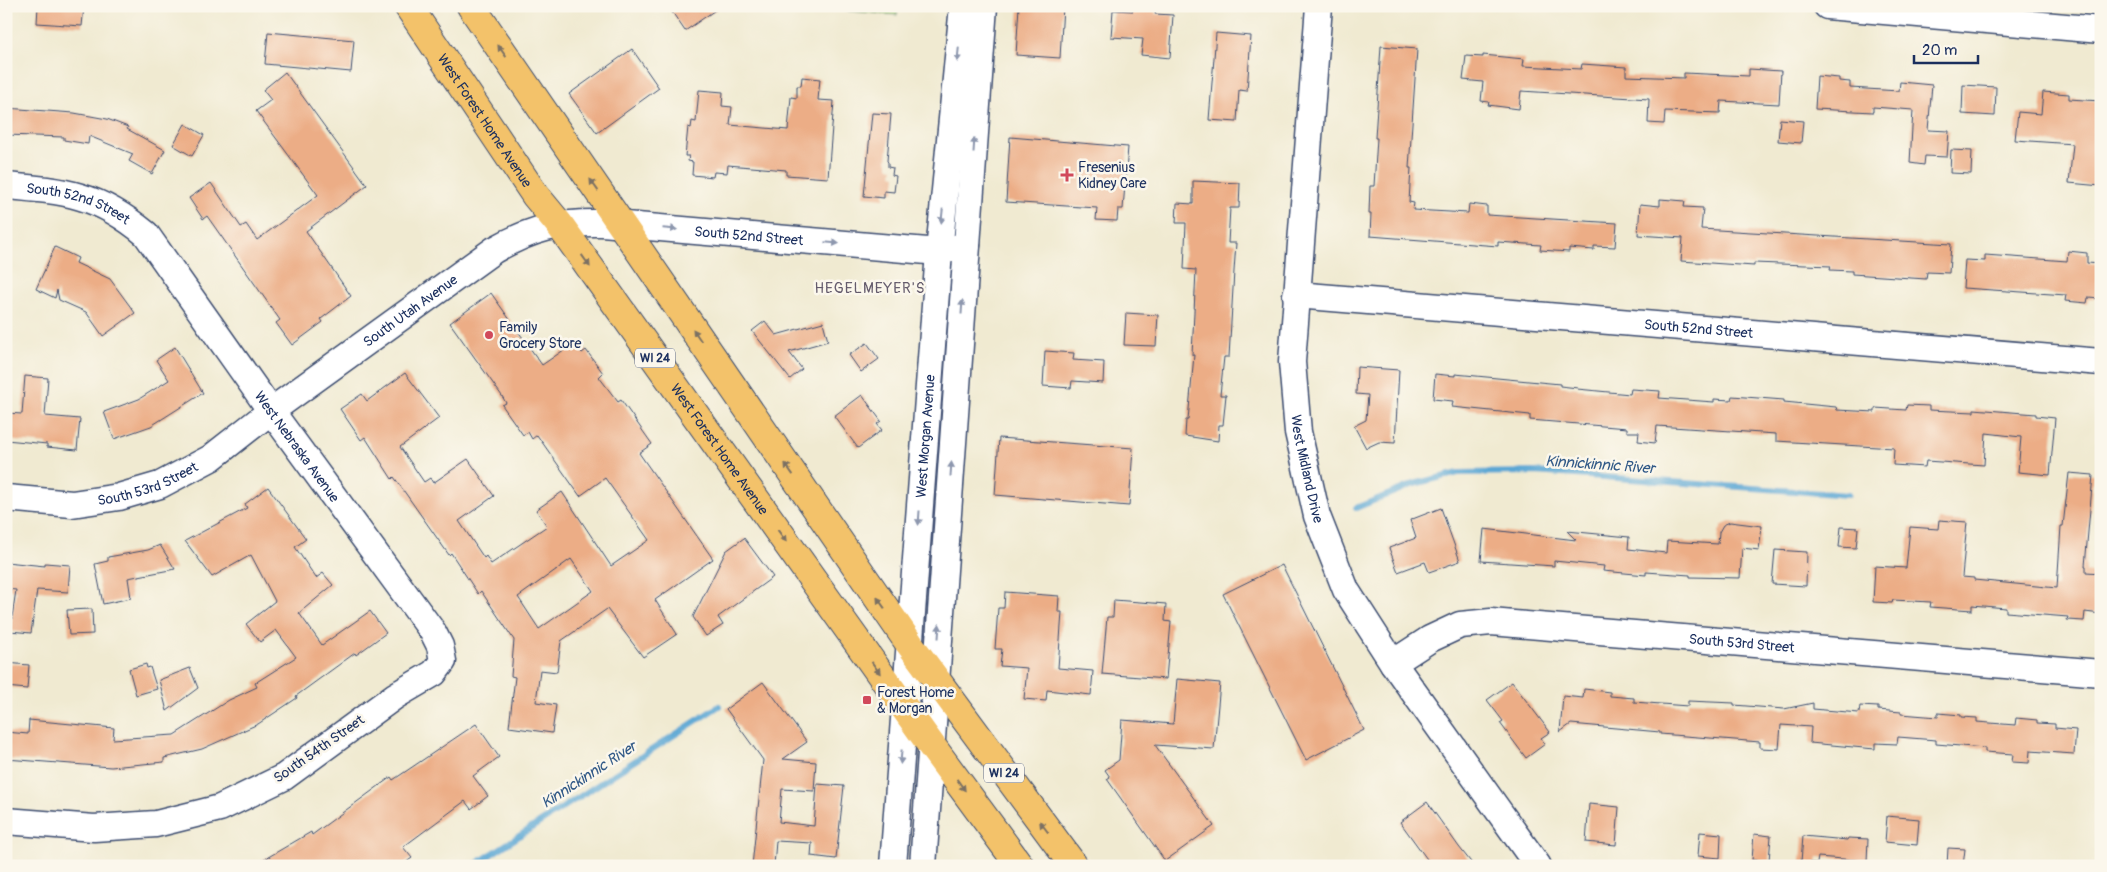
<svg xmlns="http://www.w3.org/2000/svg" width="2107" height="872" font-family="Pangolin,sans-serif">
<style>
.green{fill:#b2da84;stroke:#668471}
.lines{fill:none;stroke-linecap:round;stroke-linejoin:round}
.stream{stroke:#5ba7d4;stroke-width:6}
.building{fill:#ecad86;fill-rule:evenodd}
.minor-casing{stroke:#3b4b6f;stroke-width:29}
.major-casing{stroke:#3b4b6f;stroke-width:30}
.minor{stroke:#fff;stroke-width:26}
.major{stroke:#f3c26a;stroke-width:28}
.oneway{fill:#7c7163}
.oneway2{fill:#8d97ae}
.poi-dot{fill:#d1495b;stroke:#fbf7ec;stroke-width:2}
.labels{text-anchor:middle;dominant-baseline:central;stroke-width:5;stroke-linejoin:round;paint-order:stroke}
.shield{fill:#fbf7ec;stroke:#5e6b89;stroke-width:1}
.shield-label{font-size:12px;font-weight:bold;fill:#1b2f5e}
.street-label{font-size:14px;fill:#1b2f5e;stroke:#fbf7ec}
.poi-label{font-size:14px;fill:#1b2f5e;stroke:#fbf7ec;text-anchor:start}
.neighbourhood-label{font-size:15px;letter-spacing:1px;fill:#645b6c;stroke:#fbf7ec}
.water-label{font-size:15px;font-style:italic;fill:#315987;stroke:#fbf7ec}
</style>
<rect width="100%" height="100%" fill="#fbf7ec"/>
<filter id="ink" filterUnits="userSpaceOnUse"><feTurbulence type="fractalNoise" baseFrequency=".02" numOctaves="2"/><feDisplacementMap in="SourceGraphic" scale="10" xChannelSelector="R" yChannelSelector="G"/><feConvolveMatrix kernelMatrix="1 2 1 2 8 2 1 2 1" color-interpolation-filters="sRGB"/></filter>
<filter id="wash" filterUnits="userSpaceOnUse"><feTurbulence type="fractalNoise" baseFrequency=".0096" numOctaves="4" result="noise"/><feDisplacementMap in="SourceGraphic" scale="20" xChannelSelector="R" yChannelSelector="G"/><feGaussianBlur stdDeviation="1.12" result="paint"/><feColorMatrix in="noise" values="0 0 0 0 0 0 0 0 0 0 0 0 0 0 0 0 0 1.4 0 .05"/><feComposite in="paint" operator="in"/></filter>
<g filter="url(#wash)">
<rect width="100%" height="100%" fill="#f0ead1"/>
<path class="green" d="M789 6H898L897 15Z"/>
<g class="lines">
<path class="stream" d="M1356 508 1414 484 1458 473 1535 472 1848 495
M473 866 719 706"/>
</g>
<g id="blocks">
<path class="building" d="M38 6H84L82 26 37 23Z
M668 6H721L685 31Z
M1019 6H1063L1060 58 1016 55Z
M1133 8 1156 10 1155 14 1173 15 1170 58 1141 55 1143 39 1111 37 1113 10 1133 11Z
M268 32 354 40 351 72 265 64Z
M1216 33 1251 36 1247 91 1239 90 1237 122 1209 120Z
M1381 46 1417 49 1409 168H1411L1409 202 1414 203 1413 210 1468 213 1469 204 1487 206V215L1617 223 1615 247 1594 246V250L1569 248V252L1540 250 1541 245 1498 242V246L1370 236 1371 214H1369L1370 186H1374L1377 138H1375Z
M632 49 659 88 597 133 569 94Z
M1483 55 1524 59 1523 66 1581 69 1582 64 1626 67V76L1684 78V73L1749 76V69L1781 71 1779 104 1721 101 1720 113 1665 111 1664 124 1648 123 1649 99 1521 91 1519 109 1488 105 1489 102 1481 101 1483 82 1463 80 1466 56 1483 57Z
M285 72 367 185 306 231 351 296 321 319 323 322 292 345 276 323 280 320 207 216 203 219 189 198 211 183 241 227 246 224 257 240 318 195 256 111 271 100 263 90Z
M1817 76 1839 78V81L1850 82V88L1899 91 1900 82 1932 85 1928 130 1949 131 1947 157 1925 156 1924 165 1910 163 1913 110 1873 107V112L1815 109Z
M802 77 820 79 818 100 834 101 828 178 786 175V170L728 165 727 173 714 172 713 177 692 175 693 162 688 161 689 156H685L688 127 691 128 692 121 696 122 699 90 723 92 722 106 732 107 730 125 788 130 791 97 797 98V86H801Z
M1963 85 1996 87 1995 116 1962 114Z
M2043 92 2069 94V99L2101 101V186L2069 183 2073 144 2015 140 2018 112 2041 114Z
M6 108 74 113 107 119 128 127 127 129 165 150 152 174 129 161 133 154 89 136 88 144 64 140V137L6 135Z
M872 113 891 114 887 161 888 162V167L893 168 892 175 896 176 894 192 884 191V198L864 196Z
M1780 119 1803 121 1801 143 1778 141Z
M185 124 204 135 192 156 173 145Z
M1010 137 1128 147 1123 209H1118L1117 221 1096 220 1097 208 1006 202Z
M1951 150 1972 151 1971 174 1950 173Z
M1193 181 1240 183 1239 208H1230L1228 243H1236L1234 271 1229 357H1224L1220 395H1226L1223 425H1219L1218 441 1185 436 1186 420H1188L1194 355H1192L1196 270 1184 269 1186 223H1176L1177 203 1193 204Z
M1660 199 1685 201 1684 207 1703 208 1701 229 1951 244 1949 273 1927 272 1926 279 1852 274V271L1830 270 1831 266 1754 263V266L1681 261 1683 238 1638 235 1640 204 1660 206Z
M55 247 78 258 76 263 110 279 135 313 103 336 86 312 59 300 57 290 55 298 36 289Z
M2068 251 2087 253V263L2101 264V299L2088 298 2087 303 2065 301 2066 295 1963 288 1965 260 1985 261V255L2067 261Z
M491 293 542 365 574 343 582 353 586 350 603 373 599 377 618 402 621 400 652 444 639 453 713 559 655 600 677 634 643 657 607 609 561 641 557 672 540 670 536 702 556 705 552 733 509 727 515 677 511 676 514 640 481 591 478 594 451 553 449 555 394 477 392 479 365 437 361 440 340 409 362 394 367 401 405 373 439 418 400 447 424 482 430 478 433 483 468 459 494 496 459 521 484 558 486 556 491 564 547 526 536 510 562 492 611 566 649 540 605 478 580 496 537 435 532 439 528 432 523 435 502 405 506 403 502 396 450 323ZM571 559 593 591 539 629 518 597Z
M1126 313 1158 315 1156 346 1124 345Z
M765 321 776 335 823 322 828 341 789 352 802 369 790 379 752 331Z
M867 343 879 359 861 372 849 355Z
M175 347 203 393 151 426 114 439 104 412 139 399 169 380 156 360Z
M1045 351 1074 353 1073 360 1104 362 1103 383 1072 381 1071 388 1043 386Z
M1357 367 1399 370 1395 443 1379 442 1366 448 1354 426 1366 420 1368 395 1356 394Z
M1435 374 1455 376V374L1560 384V386L1578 388 1577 389 1630 394 1631 389 1660 391 1659 398 1714 402V399L1731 400 1732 396 1784 400V402L1836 407 1837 410 1875 412V408L1906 410 1907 405 1929 406V410L1974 412V409L2036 414V416L2055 418 2050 475 2018 472 2021 437 1986 433 1984 465 1926 461 1925 467 1893 465 1894 448 1776 441V434L1657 426 1655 443 1638 441 1639 432H1627V428L1530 420V415L1452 407 1453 401 1433 399Z
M25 376 48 378 45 416 80 419 77 450 47 447V444L6 440V413L22 414Z
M862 395 881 421 877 424 882 430 858 448 834 416Z
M999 438 1133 448 1129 506 995 495Z
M2069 473 2093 475 2085 566H2086V572L2101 573V614L2085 612 2084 621 2067 620 2068 617 2006 612V608L1972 605V610L1930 607 1931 602 1893 600 1892 603 1873 602 1875 566 1906 568 1910 527 1938 529 1939 520 1967 522 1962 577 1974 578V580L2057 588 2061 526H2063Z
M268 487 306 539 295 547 316 578 323 573 333 585 299 613 322 645 370 611 386 633 356 655 355 653 296 696 297 698 258 724 202 749 164 758V762L111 767 6 759V732L28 734 29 720 114 728 113 739 174 735 229 700 257 687 255 683 296 657 276 630 260 642 246 624 275 601 251 555 212 577 185 541 247 508 245 504Z
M1441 508 1460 561 1429 572 1425 562 1398 572 1389 548 1416 538 1410 520Z
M1730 522 1762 526 1759 550 1742 548 1740 578 1690 577V575L1646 572V575L1603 571 1604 566 1554 561V566L1481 561 1484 529 1576 540 1567 531 1629 537 1628 549 1666 553 1667 541 1718 544 1719 532 1723 525Z
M1841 527 1858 528 1856 548 1839 547Z
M744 538 773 577 718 617 723 625 706 636 693 617 726 551Z
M160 545 175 569 128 578 131 598 103 604 95 564 108 561V557L148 550Z
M1775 550 1807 552 1806 586 1772 584Z
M6 562 45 566V563L70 565 68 592 37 590 31 633 10 631 16 590 6 589Z
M1282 565 1364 730 1306 760 1223 594Z
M1005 592 1059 596 1058 612H1062L1058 668 1093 671 1091 695 1047 690 1046 701 1024 699 1027 668 1000 666 1002 649H995L998 608H1004Z
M1114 600 1166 604 1165 621 1171 622 1166 679 1102 674 1107 617H1113Z
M92 609 93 634 69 635 67 610Z
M6 663 29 665 27 689 6 687Z
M146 664 147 668 150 667 157 689 136 695 129 669Z
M190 668 198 688 167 711 159 680Z
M1177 679 1220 683 1214 749 1155 745 1214 826 1165 861 1107 779 1110 777 1105 770 1119 760 1122 720 1173 724Z
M763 682 807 742 783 759 816 762 814 791 782 789 779 822 814 826 817 784 844 786 836 859 811 856 812 843 776 841 774 866H752L763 760 726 709Z
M1512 682 1550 732 1541 738 1545 744 1526 758 1500 723 1503 721 1487 700Z
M1584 689 1610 692V696L1634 698V702L1688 706V701L1734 703V705L1784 709 1813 703V709L1859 713 1860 706 1878 707V710L1901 712V714L1938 717V713L1961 715V717L1977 718V722L2015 725 2016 718 2037 720V723L2055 724V728L2076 730 2074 754 2030 751 2029 763 2012 762 2013 754 1985 752V748L1936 744V740L1898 737 1897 744 1875 743V749L1810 743 1811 727 1781 725 1779 749 1760 748V742L1660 734V732L1571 724 1560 732 1563 696 1583 698Z
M476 724 499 757 473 776 488 796 471 809 465 801 403 847 412 858 401 866H253L311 832 312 835 391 777 393 780Z
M1427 802 1459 847 1474 866H1432L1400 822Z
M1589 804 1619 807 1616 845 1586 842Z
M1887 816 1919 819 1917 845 1885 842Z
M1700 832 1721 834 1720 858 1698 856Z
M1754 834 1771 836 1769 861 1752 860Z
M1803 836 1847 840 1848 838 1868 839 1867 861 1818 857 1817 863 1801 862Z
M1948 848 1965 849 1963 866H1947Z"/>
</g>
</g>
<g filter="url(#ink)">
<use href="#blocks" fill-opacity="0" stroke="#3b4b6f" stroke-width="1"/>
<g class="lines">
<g class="minor-casing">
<g id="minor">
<path id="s1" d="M1319 6 1292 362 1298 432 1317 516 1346 590 1393 663 1538 866"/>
<path d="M1827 6 2101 30"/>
<path id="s2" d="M6 186C66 191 98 194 146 234L271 411 433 632 440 646 443 661 434 673 395 696 284 777 220 808 156 824 94 828 6 821"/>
<path id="s3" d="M1296 295 2101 362"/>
<path id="s4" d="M6 498 72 504 119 497 160 485 211 458 271 411 494 250C533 228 558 222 602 223L939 252 967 245"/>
<path id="s5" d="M1393 663 1430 639 1460 625 1491 622 2101 673"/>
<path id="s6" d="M893 866 939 252 963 6"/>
<path d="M923 866 984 6"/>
</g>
</g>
<g class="major-casing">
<g id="major">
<path id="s7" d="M408 6 535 195 559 224 931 745 1020 866"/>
<path d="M471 6 909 643 1074 866"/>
</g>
</g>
<use href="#minor" class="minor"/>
<use href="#major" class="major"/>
</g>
<defs><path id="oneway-solid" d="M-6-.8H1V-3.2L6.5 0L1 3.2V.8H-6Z" transform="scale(1.25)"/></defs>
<g class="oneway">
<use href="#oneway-solid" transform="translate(502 51) rotate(-125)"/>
<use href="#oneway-solid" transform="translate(594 185) rotate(-125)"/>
<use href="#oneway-solid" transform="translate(586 261) rotate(55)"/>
<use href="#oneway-solid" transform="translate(697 335) rotate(-124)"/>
<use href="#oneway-solid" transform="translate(789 469) rotate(-125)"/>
<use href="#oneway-solid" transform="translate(782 536) rotate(54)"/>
<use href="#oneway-solid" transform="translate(881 603) rotate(-125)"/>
<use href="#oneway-solid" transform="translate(876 668) rotate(54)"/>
<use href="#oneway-solid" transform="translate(961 785) rotate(54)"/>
<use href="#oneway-solid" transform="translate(1044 827) rotate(-127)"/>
</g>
<g class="oneway2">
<use href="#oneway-solid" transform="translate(958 55) rotate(96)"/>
<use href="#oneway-solid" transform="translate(974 145) rotate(-86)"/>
<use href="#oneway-solid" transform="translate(942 216) rotate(96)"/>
<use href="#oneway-solid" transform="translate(670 229) rotate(5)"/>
<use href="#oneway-solid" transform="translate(832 243) rotate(5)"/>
<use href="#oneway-solid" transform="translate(962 307) rotate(-86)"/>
<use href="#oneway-solid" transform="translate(951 469) rotate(-86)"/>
<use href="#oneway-solid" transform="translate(919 518) rotate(94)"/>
<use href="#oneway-solid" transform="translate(939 631) rotate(-86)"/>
<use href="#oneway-solid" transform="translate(901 757) rotate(95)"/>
</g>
</g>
<g class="poi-dot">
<path d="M1064.5 167.5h5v5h5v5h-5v5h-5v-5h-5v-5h5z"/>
<circle cx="489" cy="335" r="5"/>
<rect x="862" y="695" width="10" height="10" rx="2.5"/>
</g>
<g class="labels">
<g class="shield">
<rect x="635" y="348.5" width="40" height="19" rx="4"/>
<rect x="984" y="763.5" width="40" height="19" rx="4"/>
</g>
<g class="shield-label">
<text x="655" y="358">WI 24</text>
<text x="1004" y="773">WI 24</text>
</g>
<g class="street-label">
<text stroke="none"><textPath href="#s7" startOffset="138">West Forest Home Avenue</textPath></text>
<text stroke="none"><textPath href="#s2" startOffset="75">South 52nd Street</textPath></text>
<text stroke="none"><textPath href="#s4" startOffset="826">South 52nd Street</textPath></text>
<text stroke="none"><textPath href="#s4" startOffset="462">South Utah Avenue</textPath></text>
<text stroke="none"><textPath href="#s3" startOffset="404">South 52nd Street</textPath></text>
<text stroke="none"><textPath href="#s6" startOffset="431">West Morgan Avenue</textPath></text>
<text stroke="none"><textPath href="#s2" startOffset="412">West Nebraska Avenue</textPath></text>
<text stroke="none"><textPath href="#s7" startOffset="542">West Forest Home Avenue</textPath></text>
<text stroke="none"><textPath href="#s1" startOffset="465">West Midland Drive</textPath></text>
<text stroke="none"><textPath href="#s4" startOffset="145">South 53rd Street</textPath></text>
<text stroke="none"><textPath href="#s5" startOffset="360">South 53rd Street</textPath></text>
<text transform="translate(319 749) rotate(-35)">South 54th Street</text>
</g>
<g class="poi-label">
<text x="1078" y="167">Fresenius<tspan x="1078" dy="16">Kidney Care</tspan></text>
<text x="499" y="327">Family<tspan x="499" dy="16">Grocery Store</tspan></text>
<text x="877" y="692">Forest Home<tspan x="877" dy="16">&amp; Morgan</tspan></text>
</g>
<g class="neighbourhood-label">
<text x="870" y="288">HEGELMEYER'S</text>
</g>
<g class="water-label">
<text transform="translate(1600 465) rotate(4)">Kinnickinnic River</text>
<text transform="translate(589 775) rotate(-33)">Kinnickinnic River</text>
</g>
</g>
<rect width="2107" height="872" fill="none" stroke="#fbf7ec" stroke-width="25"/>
<path d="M1914 55v8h64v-8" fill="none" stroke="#1b2f5e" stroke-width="2.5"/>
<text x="1922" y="55" font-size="15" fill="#1b2f5e" stroke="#fbf7ec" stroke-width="4" paint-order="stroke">20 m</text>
</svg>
